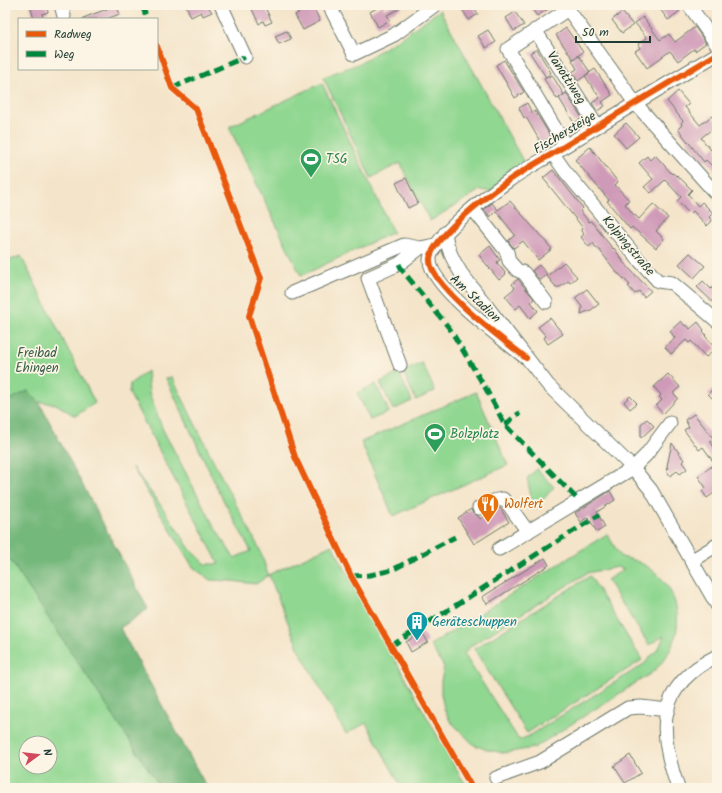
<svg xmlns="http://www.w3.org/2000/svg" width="722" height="793" font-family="Kalam,sans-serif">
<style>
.green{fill:#90d791;stroke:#588a62;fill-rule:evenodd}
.forest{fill:#74b87b;stroke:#4a7a58}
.building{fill:#cf9ab8}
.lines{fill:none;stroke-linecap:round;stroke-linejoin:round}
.minor-casing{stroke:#6a7768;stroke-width:15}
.minor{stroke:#fff;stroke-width:13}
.quiet{stroke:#00873e;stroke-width:5;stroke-dasharray:10 5;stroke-linecap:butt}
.cycleway-casing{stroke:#fcf5e5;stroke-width:8}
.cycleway{stroke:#e8590c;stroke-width:6}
.labels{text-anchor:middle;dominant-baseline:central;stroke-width:3.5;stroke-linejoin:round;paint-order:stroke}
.street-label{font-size:13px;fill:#1f3d34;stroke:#fcf5e5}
.leisure-label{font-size:13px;fill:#27864d;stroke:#fcf5e5;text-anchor:start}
.park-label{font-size:13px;fill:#365c47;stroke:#fcf5e5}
.food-label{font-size:13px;fill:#c56008;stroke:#fcf5e5;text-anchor:start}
.culture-label{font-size:13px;fill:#0d838f;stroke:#fcf5e5;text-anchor:start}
</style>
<rect width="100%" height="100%" fill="#fcf5e5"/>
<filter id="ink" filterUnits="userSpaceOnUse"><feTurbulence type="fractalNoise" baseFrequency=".025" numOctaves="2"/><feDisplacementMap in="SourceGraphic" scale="8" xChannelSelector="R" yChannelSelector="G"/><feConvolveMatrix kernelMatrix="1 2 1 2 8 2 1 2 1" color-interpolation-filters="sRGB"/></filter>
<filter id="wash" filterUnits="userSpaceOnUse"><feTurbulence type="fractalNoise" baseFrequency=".012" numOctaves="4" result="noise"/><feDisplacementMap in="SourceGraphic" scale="16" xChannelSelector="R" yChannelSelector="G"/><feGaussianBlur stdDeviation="0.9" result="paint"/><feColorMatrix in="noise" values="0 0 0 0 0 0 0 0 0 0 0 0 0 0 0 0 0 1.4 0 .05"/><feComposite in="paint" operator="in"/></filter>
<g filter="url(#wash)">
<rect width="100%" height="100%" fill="#f4e4c9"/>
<path class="green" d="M440 10 527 168 494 192 480 190 430 221 400 163 371 178 323 77 358 64 399 39Z
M322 83 393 232 301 276 229 127Z
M21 256 95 403 75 416 56 404 39 402 28 391 5 402V262Z
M422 363 435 391 416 400 403 372Z
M147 371 149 393 163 430 214 526 234 558 251 551 219 492 166 378 172 377 223 480 260 550 268 575 332 545 415 696 459 774 468 788H402L366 723 346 734 299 650 269 575 256 584 231 581 210 580 193 567 132 467 165 511 190 549 206 564H219L129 393 130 384Z
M399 373 412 401 393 410 380 382Z
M376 384 389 412 370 420 357 393Z
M476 392 508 465 393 516 361 442Z
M537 469 554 487 534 510 527 478Z
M607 534 621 557C681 567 697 637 650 674L534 748 504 753 488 750 474 745 450 721 444 708 441 694V681L444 667 430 645ZM617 567 624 569 607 580 649 645 664 636 659 648 644 664 529 736 519 740 464 654 472 645 587 573Z
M5 552 161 788H5ZM26 743H50V767H26Z
M590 576 642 660 527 733 474 649Z"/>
<path class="forest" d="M28 391 39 402 148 609 120 628 207 788H161L5 552V402Z"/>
<g id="blocks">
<path class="building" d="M30 5H46L48 12 42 14 43 17 34 19Z
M105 5H116L120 14 106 19H83V18L107 9Z
M186 5H213V6L209 8 212 12 203 16 201 12 191 17Z
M250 5H264L272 22 265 25 263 21 259 24Z
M312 5 320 21 303 30 295 15Z
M382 5 384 9 392 5H400L401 8 387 15 390 20 378 27 370 12Z
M459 5H473L478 14 469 20Z
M529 5H554L537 16Z
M657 5H676L680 11 668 20Z
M515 12 524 25 514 31 506 18Z
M622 12 633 25 622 33 612 20Z
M643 17 660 40 669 34 675 42 695 27 706 43 695 51 694 49 678 61 670 51 647 68 635 51 640 48 638 44 647 38 635 23Z
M566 28 583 52 573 59 556 35Z
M488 30 496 42 486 48 478 36Z
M287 31 291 39 279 44 275 36Z
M537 49 551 73 546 77 530 53Z
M579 56 590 72 578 81 572 72 577 69 572 60Z
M504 60 524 92 515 98 496 65Z
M595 69 612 95 602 102 605 106 597 111 592 103 600 98 585 76Z
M552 75 564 95 557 99 544 79Z
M678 91 689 104 685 107 700 125 712 116 717 123V125L701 138 711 150 717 145V171L706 160 704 162 678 129 682 125 681 123 683 121 667 101Z
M566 93 582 118 574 123 559 98Z
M527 103 532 113 535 111 551 137 541 143 526 117 524 118 519 108Z
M626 123 639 137 626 148 614 134Z
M590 147 618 182 615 185 629 200 625 204 634 215H635L639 219 653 204 668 218 656 231 664 239 656 248 632 227 630 229 607 201 609 200 575 160Z
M655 155 672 174 673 173 676 176 677 175 692 190 688 194 698 206 702 202 713 213 709 217 712 221 707 226 693 211 690 214 677 201 681 197 665 180 651 193 644 187 653 179 639 163 647 156 650 160Z
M553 170 583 208 580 211 589 222 591 221 613 249 614 248 623 261H622L651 291 644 297 639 291 635 294 628 286 630 285 619 274H618L598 248 597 249 593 243 589 247 581 237 584 234 581 229 583 228 543 178Z
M406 178 418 203 408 208 396 183Z
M510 201 552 249 538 260 523 241 514 248 508 241 515 235 496 211 490 217 484 209 492 203 498 210Z
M490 246 500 260 497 262 498 264 506 274 499 280 479 255Z
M690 253 705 266 694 278 679 264Z
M564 262 577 277 570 283 568 281 560 287H556L547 276Z
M539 265 547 274 540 280 532 271Z
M518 279 534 299 531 302 538 311 530 318 520 305 516 309 505 296 515 288 512 284Z
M703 281 711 289 717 282V306L697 287Z
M587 289 599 304 591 310 581 314 582 307 575 298Z
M550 318 563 334 548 344 544 338 546 336 538 327Z
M681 321 685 326 687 325 690 329 698 322 704 330 703 331 706 335 705 336 716 348 706 357 691 341 689 343 686 340 671 354 665 347 675 338 670 331Z
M668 374 680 387 673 393 678 398 663 414 656 406 662 400 659 397 661 395 654 387Z
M717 385V403L708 394Z
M630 396 637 403 630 409 624 402Z
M694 414 714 439 710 441 717 452V491L707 498 702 491 706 488 698 476 715 464 703 447 699 450 684 430 689 427 685 420Z
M647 419 654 426 641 438V424Z
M672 443 684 460 682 462 687 469 680 474 677 471 670 476 666 469 668 468 667 466Z
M610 491 615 500 597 512 605 527 597 532 588 517 581 522 575 513Z
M496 508H500L509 522 474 544 458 518 471 509 472 512 478 516 480 519Z
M545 558 549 565 487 604 482 597Z
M422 632 428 642 411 652 406 642Z
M630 755 641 773 625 783 614 766Z"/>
</g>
</g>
<g filter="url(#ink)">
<use href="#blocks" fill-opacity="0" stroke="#6a7768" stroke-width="1"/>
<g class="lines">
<g class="minor-casing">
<path id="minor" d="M61 5 64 16
M221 5 245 57
M329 5 354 54 394 35 435 5
M565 5 635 103 717 195
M689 5 717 45
M535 30 597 126
M565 145 508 49 568 9
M553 154 565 171 638 259 658 281 672 283 717 321
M473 209 507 252 509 261 517 270 524 273 546 302
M445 233C447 249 453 260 461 273L548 385 633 468 651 490 717 605
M292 293 404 245 420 248 435 245
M526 358C505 341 431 287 430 261 428 240 491 193 508 181 522 171 537 163 552 154 607 120 662 87 717 54
M400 365 368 278 399 264 420 248
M479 508C487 503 493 500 503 499L508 504 528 532
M499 549 633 468 646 455 670 423
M691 561 717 545
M496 778 540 762 628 708 641 707 668 710
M678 788C658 730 655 687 717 656"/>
</g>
<use href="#minor" class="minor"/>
<path class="quiet" d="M142 5 147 19
M172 88 245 57
M399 264 402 270 450 329 486 389 505 425 579 501
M505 425 515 416 520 413
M351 576 370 575 392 570 455 537
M391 646 599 515"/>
<g class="cycleway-casing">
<path id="cycleway" d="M157 46 172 88 196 109 261 278 249 316 295 457 351 576 472 788
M526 358C505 341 431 287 430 261 428 240 491 193 508 181 522 171 537 163 552 154 607 120 662 87 717 54"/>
</g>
<use href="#cycleway" class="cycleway"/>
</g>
</g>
<defs>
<g id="stadium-pin" transform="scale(1.15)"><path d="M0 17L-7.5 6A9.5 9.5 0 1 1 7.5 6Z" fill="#2e9e5b" stroke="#fcf5e5"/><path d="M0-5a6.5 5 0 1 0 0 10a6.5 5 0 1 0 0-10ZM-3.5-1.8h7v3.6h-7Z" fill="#fff"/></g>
<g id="restaurant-pin" transform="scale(1.15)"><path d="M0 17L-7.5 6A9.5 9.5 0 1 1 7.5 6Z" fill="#e8710a" stroke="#fcf5e5"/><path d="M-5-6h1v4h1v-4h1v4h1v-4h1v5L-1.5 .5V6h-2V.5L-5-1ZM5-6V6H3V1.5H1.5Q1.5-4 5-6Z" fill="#fff"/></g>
<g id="building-pin" transform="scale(1.15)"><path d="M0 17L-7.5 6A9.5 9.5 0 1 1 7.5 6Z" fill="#0f9aa8" stroke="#fcf5e5"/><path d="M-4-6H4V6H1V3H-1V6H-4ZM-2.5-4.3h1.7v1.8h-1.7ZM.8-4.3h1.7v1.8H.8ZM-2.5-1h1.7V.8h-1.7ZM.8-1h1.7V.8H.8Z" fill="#fff"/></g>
</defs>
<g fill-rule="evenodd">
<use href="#stadium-pin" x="311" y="159"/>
<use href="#stadium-pin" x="435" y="434"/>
<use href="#restaurant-pin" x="488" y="504"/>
<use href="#building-pin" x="417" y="622"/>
</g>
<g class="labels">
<g class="street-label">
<text transform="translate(566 78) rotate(57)">Vanottiweg</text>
<text transform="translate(565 133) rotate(-31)">Fischersteige</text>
<text transform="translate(628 246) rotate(50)">Kolpingstraße</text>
<text transform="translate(475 299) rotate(43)">Am Stadion</text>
</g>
<g class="leisure-label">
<text x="326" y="159">TSG</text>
<text x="450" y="434">Bolzplatz</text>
</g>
<g class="park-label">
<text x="37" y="353">Freibad<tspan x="37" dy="15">Ehingen</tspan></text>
</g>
<g class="food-label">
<text x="504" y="504">Wolfert</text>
</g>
<g class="culture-label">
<text x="432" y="622">Geräteschuppen</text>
</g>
</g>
<rect width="722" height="793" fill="none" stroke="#fcf5e5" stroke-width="20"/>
<rect x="18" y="18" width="140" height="52" fill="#fcf5e5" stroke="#a4ab9e"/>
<rect x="26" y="31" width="20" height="6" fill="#e8590c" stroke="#a4ab9e"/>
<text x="54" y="38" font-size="12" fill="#1f3d34">Radweg</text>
<rect x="26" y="51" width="20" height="6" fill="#00873e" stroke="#a4ab9e"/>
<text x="54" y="58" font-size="12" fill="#1f3d34">Weg</text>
<g transform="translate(38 755) rotate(75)"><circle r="19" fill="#fcf5e5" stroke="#a4ab9e"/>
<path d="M0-3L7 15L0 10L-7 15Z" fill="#d1495b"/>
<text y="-6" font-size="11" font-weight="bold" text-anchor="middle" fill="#1f3d34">N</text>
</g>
<path d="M576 36v6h74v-6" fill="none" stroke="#1f3d34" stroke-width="2"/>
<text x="582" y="36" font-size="12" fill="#1f3d34" stroke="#fcf5e5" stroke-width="3" paint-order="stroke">50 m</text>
</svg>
